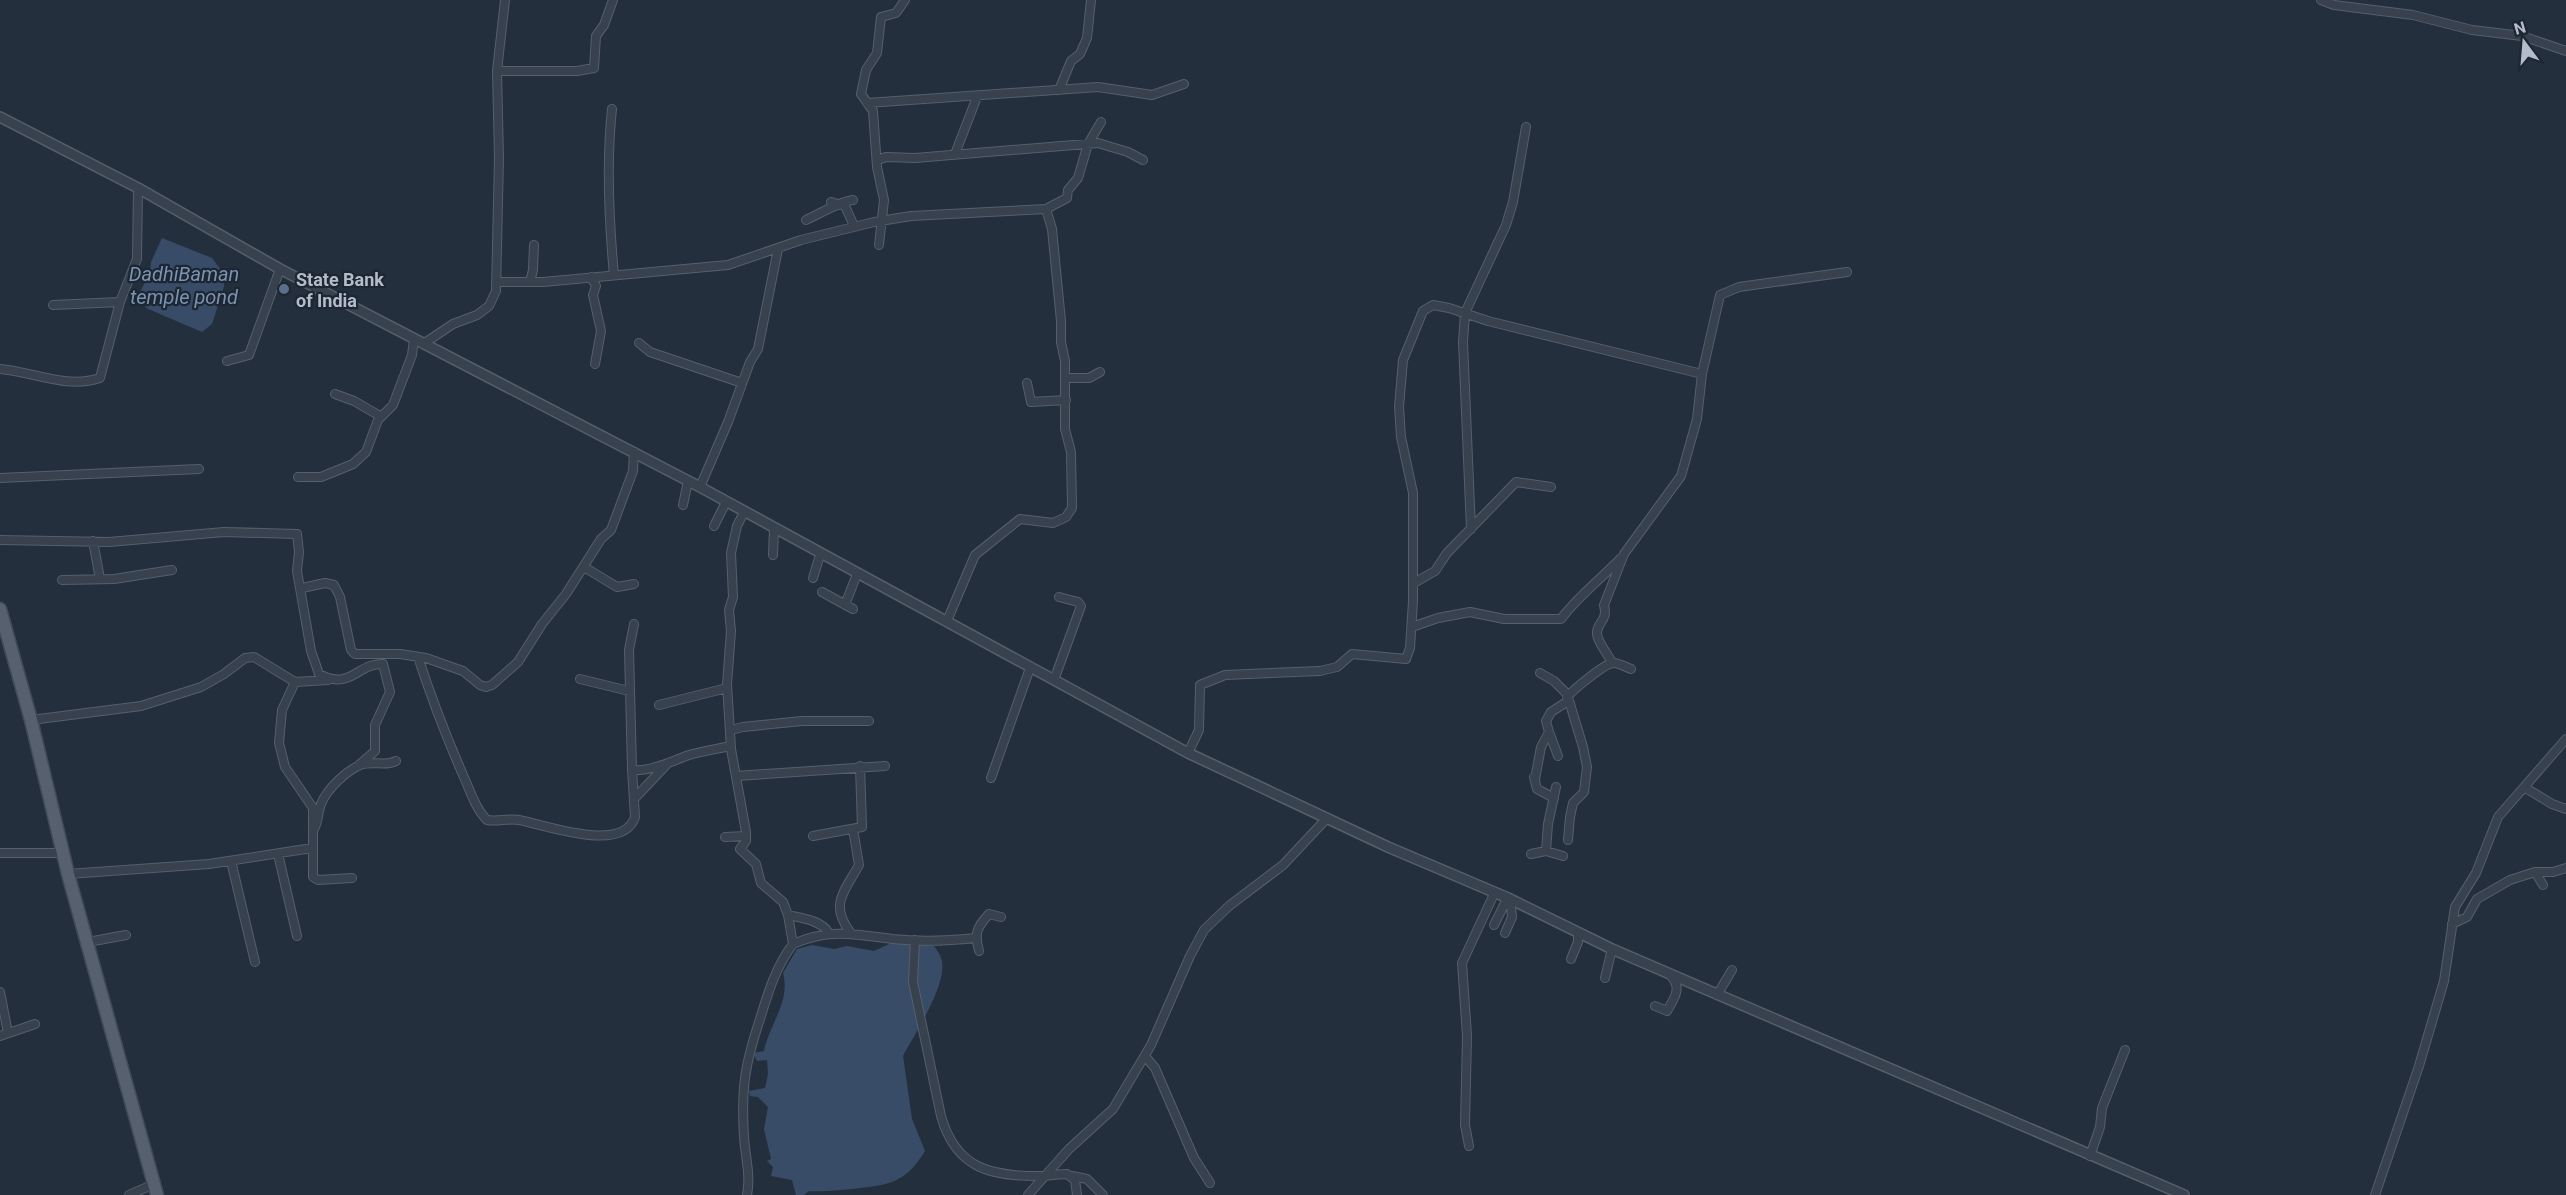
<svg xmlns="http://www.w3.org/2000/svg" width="2566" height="1195" font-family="Roboto,sans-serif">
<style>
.water{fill:#394c67}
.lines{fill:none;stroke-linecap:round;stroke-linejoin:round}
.minor-casing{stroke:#565f6c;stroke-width:10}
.tertiary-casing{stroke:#565f6c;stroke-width:12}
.primary-casing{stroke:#414a57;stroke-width:15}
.minor{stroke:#38414e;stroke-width:8}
.tertiary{stroke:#38414e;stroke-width:9}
.primary{stroke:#56606e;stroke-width:12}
.service-dot{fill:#5c6f8a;stroke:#1d2633;stroke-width:2}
.labels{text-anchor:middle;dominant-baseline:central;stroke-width:4.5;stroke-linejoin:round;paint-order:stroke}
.poi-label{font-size:18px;font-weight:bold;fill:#b4bcc9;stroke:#1d2633;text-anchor:start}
.water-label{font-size:20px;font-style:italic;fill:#7c92b1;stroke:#1d2633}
</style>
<rect width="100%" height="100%" fill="#242f3e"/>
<path class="water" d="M162 238 212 258 224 274V286L212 324 202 332 146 308 140 292 150 273 151 262Z
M911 943 934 946C936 949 940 954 941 958 950 981 914 1035 903 1056L912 1119 925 1151C905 1184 888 1185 852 1189 838 1190 824 1192 809 1191L804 1195H796L792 1180 771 1176 773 1167 767 1161 771 1159 764 1129 768 1107 758 1097 750 1096 749 1091 765 1088 768 1074 767 1060 757 1061 753 1053 764 1051C769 1025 791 1001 783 973L797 949 812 945 834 949 847 946 874 951 889 944Z"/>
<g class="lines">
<g class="minor-casing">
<path id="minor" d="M2321 0 2334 5 2413 15 2472 30 2522 36 2566 51
M497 71H577L594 68 596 36 604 25 613 0
M1059 90 1071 61 1080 54 1087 38 1091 0
M867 103 1098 87 1152 95 1184 84
M612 109C606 163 609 221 614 275
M955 154 977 97
M878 160 886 157 915 158 1098 143 1128 152 1143 160
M831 202 845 206 854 226
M1046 209 1067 198 1068 190 1078 178 1088 144 1101 122
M806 220C819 214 841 201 853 200
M879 245 884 200 877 167 873 111 861 94 866 70 877 53 881 17 896 13 905 0
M591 277 596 286 593 295 601 331 595 364
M496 282H543L728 265 801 240 874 222 911 216 1046 209 1052 229 1061 321V342L1065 361V429L1071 452 1072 508 1066 517 1053 523 1020 519 975 555 947 621
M530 282 533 270 534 245
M53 305 120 302
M639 343 650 352 742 383
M423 344 453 324 477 315 489 306 496 291 499 158 497 71 505 0
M227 361 249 355 280 269
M0 369C34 372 66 389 100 378L120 302 137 259 138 188
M1066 378H1089L1100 372
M1027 383 1031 402 1066 400
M335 394 354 401 380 416
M298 477H321L353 464 366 452 378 420 393 405 412 355 414 339
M0 478 199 469
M700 487 728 422 750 362 758 349 778 249
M683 505 688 481
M744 512 737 526 731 553 733 597 729 610 731 631 727 684 731 749 746 832V841L740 849 756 864 761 883 783 902 788 915 793 944C776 966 768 993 760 1019 745 1064 741 1088 744 1136 745 1156 751 1175 747 1195
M714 526 726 502
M1471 529 1463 342 1465 313 1506 225 1513 202 1526 127
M0 540 109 542 224 532 297 534 299 552 297 571 311 651 319 674C351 691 357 663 383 664L390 692 375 725V751L358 766
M93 541 100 579
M773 555 774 529
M584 567 617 587 634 584
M813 578 820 555
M62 580 114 579 172 570
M1414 583 1435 571 1447 553 1516 482 1551 487
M302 588 325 583 334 585 340 597 351 650 355 654H400L426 658 463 671 480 685 486 687 492 685 518 662 542 624 566 594 601 539 611 530 633 471 634 452
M822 592 853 609
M845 605 857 574
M634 624 629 650 632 769C643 774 674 761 686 756 700 751 717 749 731 746
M1412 627 1438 618 1470 612 1504 619H1561C1579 595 1601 579 1621 558
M418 657C431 697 446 736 463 775 470 790 475 808 487 820 498 822 508 818 519 820 546 825 623 854 635 817L632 769
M1612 663C1609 655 1596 641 1597 632 1598 621 1608 621 1604 605L1624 554 1681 476 1697 419 1702 374 1720 295 1739 287 1847 272
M1540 673 1554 681 1567 694 1583 747 1587 767 1584 792 1573 803 1570 817 1568 840
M580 679 629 691
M1054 680 1081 606 1078 602 1059 597
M295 682 282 710 279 743 285 767 313 808V877L318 880 352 878
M1567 697C1574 689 1604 664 1613 663 1619 663 1626 667 1631 669
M659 705 727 688
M31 720 141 706 201 687 224 674 245 658 254 657 295 682 328 680
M731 730 743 727 802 721H869
M1549 732 1558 756
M1188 753 1199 730 1200 685 1225 675 1320 671 1337 667 1352 654 1406 659 1410 648 1413 601V493L1401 437 1399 407 1403 360 1423 311 1433 305 1449 308 1488 321 1702 374
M736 776 885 766
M1534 777 1537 789 1554 798
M991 778 1030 668
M1535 779 1541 747 1549 732 1546 721 1551 712 1568 701
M2524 787 2552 804 2566 809
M634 799 668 763
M313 831C319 822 317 814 321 804 327 789 345 772 360 765 372 760 385 767 396 761
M813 836 862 827 860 766
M725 837 746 836
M1546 851 1548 824 1556 787
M0 853H63
M278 854 297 936
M1531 854 1546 851 1563 856
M231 861 255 962
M2535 872 2543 885
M68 874 209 864 312 848
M788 915C801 918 821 920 829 933
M2452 924 2467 917 2477 899 2510 880 2535 872H2553L2566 868
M1494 925 1507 899
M850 932C829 904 845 891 859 865L853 829
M1505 933 1512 917 1511 907 1505 903
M915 940 913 982 941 1116C956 1170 993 1177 1044 1176 1052 1175 1059 1174 1067 1174L1075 1180 1077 1195
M88 942 126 935
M793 944C829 928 855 934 892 939 920 942 948 941 975 938
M979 951C974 933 977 927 989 914L1001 917
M1571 959 1578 942V933
M1605 978 1612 949
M0 992 8 1033
M1717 995 1732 970
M1655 1006 1667 1011C1675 997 1683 987 1669 974
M0 1036 35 1024
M1145 1056 1155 1068 1194 1158 1210 1183
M1469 1146 1465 1125 1467 1036 1462 963 1494 894
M2090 1156 2100 1127 2102 1108 2125 1050
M1072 1176 1087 1179 1103 1195
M129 1195 154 1184
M1028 1195 1069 1149 1113 1109 1151 1045 1190 956 1204 930 1229 906 1283 865 1327 818
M2375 1195 2419 1066 2444 981 2455 907 2476 873 2498 817 2566 739"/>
</g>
<g class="tertiary-casing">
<path id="tertiary" d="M0 117 138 188 280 269 700 487 1188 753 1388 847 1508 898 1612 949 2184 1195"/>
</g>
<g class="primary-casing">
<path id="primary" d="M0 609 31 720 68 874 157 1195"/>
</g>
<use href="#minor" class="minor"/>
<use href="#tertiary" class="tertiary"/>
<use href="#primary" class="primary"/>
</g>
<circle class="service-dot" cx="284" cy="289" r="6"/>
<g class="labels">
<g class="poi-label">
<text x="296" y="279">State Bank<tspan x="296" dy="21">of India</tspan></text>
</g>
<g class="water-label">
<text x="184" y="274">DadhiBaman<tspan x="184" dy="23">temple pond</tspan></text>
</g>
</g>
<g transform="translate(2524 42) rotate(344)" stroke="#1d2633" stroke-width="4.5" paint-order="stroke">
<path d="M0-4.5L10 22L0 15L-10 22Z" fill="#b4bcc9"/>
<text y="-9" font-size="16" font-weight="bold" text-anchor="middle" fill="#b4bcc9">N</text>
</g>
</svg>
